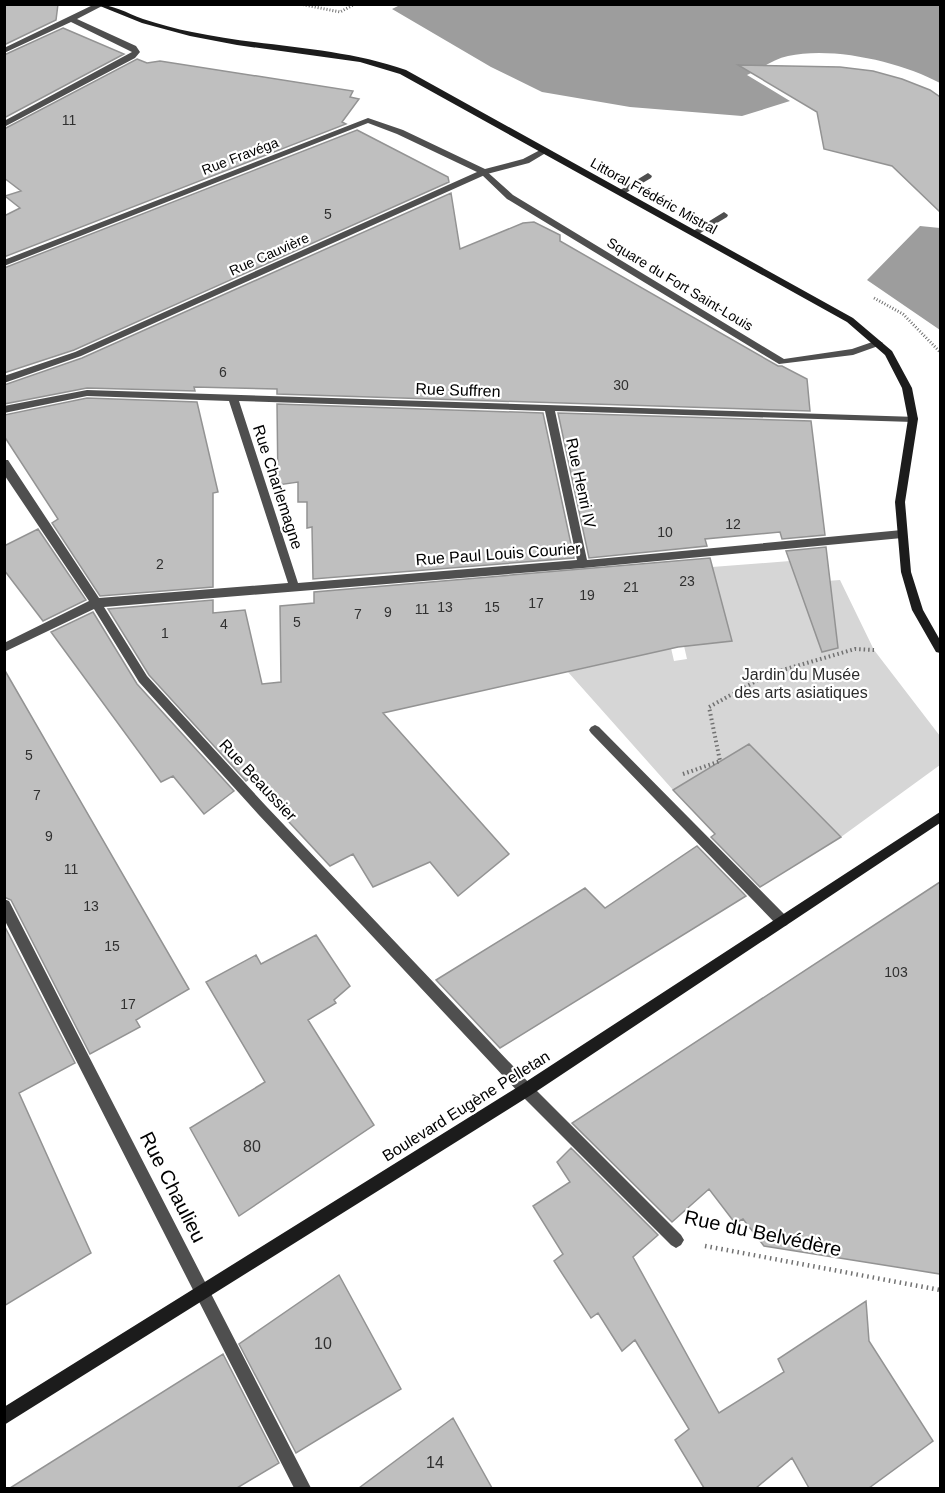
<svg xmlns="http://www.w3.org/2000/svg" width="945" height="1493" font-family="Helvetica,sans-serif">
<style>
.green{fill:#d6d6d6}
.water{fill:#9d9d9d}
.building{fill:#bfbfbf;stroke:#939393;stroke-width:1.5}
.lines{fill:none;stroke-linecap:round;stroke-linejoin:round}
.path-far2{stroke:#717171;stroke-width:3;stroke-dasharray:1 2;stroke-linecap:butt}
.path-far1{stroke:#717171;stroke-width:4;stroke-dasharray:1.5 3;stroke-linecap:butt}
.path{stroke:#717171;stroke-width:4.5;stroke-dasharray:1.5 4;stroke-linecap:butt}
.lane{fill:#4f4f4f;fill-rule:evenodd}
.street{fill:#4f4f4f;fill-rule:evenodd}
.secondary{fill:#1c1c1c;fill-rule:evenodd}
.labels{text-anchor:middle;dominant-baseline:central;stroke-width:4.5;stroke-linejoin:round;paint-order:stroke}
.number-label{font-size:14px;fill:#303030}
.far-street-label{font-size:14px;fill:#000;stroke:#fff}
.street-label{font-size:16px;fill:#000;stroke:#fff}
.park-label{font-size:16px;fill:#2d2d2d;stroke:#fff}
.near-number-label{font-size:16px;fill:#303030}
.near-street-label{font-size:20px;fill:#000;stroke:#fff}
</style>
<rect width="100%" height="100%" fill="#fff"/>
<path class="green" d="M790 561 798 583 840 580 874 650 940 736V765L841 837 749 744 673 790 568 672 671 648 674 661 687 659 684 646 732 641 712 567Z"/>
<path class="water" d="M402 4 940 5V83C901 62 833 46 788 56 774 59 760 69 747 75L790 101 742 116 630 107 542 92 491 67 392 9Z
M920 226 940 228V330L867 280Z"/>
<path class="building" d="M4 4H58L56 20 4 45Z
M63 28 124 54 4 118V55Z
M137 59 147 63 160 61 353 91 350 97 359 99 342 122 346 124 4 257V216L20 208 5 196 21 191 4 178V129Z
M738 65 840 67 873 71 902 79 930 90 940 97V212L892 166 824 149 817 112Z
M357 130 448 177 449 182 74 350 4 373V268Z
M451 193 460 249 523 223 534 222 560 235V241L778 366H782L807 379 810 411 277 394V389L194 387 195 391 87 388 4 404V385L82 358Z
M87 398 197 402 218 492 213 493V587L100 596 52 523 58 519 4 436V415Z
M277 404 543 413 574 558 313 579 312 527 307 528V502H298V482L278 485Z
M558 413 811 421 825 535 782 539 780 532 705 539 707 546 589 558Z
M38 529 86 600 43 621 4 570V546Z
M826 547 838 648 822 652 786 551Z
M710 558 732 641 678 647 383 713 509 854 458 896 430 862 373 887 353 854 330 866 249 779 246 781 149 675 108 609 213 600V613L245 610 262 684 281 682 280 606 314 603V592Z
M93 612 137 684 234 791 204 814 173 776 161 782 51 632Z
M4 669 189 989 136 1020 140 1027 90 1054 11 900 4 897Z
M749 744 841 837 760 887 711 837 715 834 673 790Z
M697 846 746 896 500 1048 436 980 585 888 605 908Z
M940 882V1274L764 1246 743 1219 735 1223 709 1189 672 1222 572 1123Z
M4 925 75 1063 19 1093 91 1253 4 1306Z
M316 935 350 986 334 1000 336 1003 308 1020 374 1125 239 1216 190 1128 265 1082 206 982 256 955 261 964Z
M571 1148 658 1235 633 1257 719 1413 784 1372 778 1359 866 1301 869 1341 933 1441 869 1488H809L792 1458 756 1488H704L675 1440 689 1429 635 1340 622 1351 598 1313 591 1318 554 1261 563 1254 533 1206 570 1182 557 1162Z
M339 1275 401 1389 296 1453 239 1344Z
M223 1354 279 1463 237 1488H10Z
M453 1418 492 1488H359Z"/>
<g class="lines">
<path class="path-far2" d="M300 4 340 12 355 4
M874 298 903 314 940 352"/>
<path class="path-far1" d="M683 774 720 761 709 707 769 674 855 649 874 650"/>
<path class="path" d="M705 1246 940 1290"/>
<path class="lane" d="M484 169 513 195 784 359 852 349 878 340 883 343 881 345 853 355 779 364 507 199 481 174 480 172Z
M648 173 652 176 651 178 624 194 617 192Z
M724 212 728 215 727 217 697 235H691L690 233Z
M595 725 599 727 787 917 789 921 787 925 782 927 777 925 591 733 589 730 591 727Z"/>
<path class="street" d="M95 4 104 5 77 19 136 46 140 52 135 58 4 127V121L132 52 71 22 4 53V48Z
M368 118 403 130 485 169 523 159 542 149 549 151 529 163 487 174 81 356 4 383V376L75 352 477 172 397 134 368 123 4 266V260Z
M87 390 917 417 918 419 913 422 555 411 587 560 902 530 907 534 902 538 583 568 104 607 147 676 266 806 531 1085 681 1235 684 1240 681 1245 676 1248 671 1245 521 1095 258 814 139 682 94 609 4 652V643L89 601 5 476 4 460H8L99 598 288 583 229 401 87 396 4 413V406ZM239 401 545 411 577 560 298 583Z
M4 899 9 901 311 1488H294L4 919Z"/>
<path class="secondary" d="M95 4C111 4 127 13 143 19 159 24 176 29 192 32 262 47 338 46 406 70L853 318 892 351 912 388 918 419 905 502 911 572 923 610 940 640V653L936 652 912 610 901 572 895 502 908 419 902 388 885 355 847 322 400 74 360 62 237 45 190 36 142 23Z
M940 812V823L531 1095 4 1425V1407L521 1085Z"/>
</g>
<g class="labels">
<g class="number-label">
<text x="69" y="120">11</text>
<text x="328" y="214">5</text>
<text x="223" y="372">6</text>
<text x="621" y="385">30</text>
<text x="733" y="524">12</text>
<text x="665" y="532">10</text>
<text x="160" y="564">2</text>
<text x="687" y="581">23</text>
<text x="631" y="587">21</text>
<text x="587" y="595">19</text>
<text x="536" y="603">17</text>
<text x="445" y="607">13</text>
<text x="492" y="607">15</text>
<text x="422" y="609">11</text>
<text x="388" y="612">9</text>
<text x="358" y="614">7</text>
<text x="297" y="622">5</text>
<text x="224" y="624">4</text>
<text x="165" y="633">1</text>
<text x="29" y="755">5</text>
<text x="37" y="795">7</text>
<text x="49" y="836">9</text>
<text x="71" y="869">11</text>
<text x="91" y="906">13</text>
<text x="112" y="946">15</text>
<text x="896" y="972">103</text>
<text x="128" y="1004">17</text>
</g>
<g class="far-street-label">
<text transform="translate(240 156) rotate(-21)">Rue Fravéga</text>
<text transform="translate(654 196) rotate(29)">Littoral Frédéric Mistral</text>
<text transform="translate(269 254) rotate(-24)">Rue Cauvière</text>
<text transform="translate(680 284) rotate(31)">Square du Fort Saint-Louis</text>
</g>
<g class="street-label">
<text transform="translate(458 390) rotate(2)">Rue Suffren</text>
<text transform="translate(581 483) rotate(78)">Rue Henri IV</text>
<text transform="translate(278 487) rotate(72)">Rue Charlemagne</text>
<text transform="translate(498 554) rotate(-4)">Rue Paul Louis Courier</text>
<text transform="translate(258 780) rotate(47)">Rue Beaussier</text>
<text transform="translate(466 1106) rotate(-32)">Boulevard Eugène Pelletan</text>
</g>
<g class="park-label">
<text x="801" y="674">Jardin du Musée<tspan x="801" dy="18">des arts asiatiques</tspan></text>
</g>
<g class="near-number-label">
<text x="252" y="1146">80</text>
<text x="323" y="1343">10</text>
<text x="435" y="1462">14</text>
</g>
<g class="near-street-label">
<text transform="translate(173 1187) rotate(63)">Rue Chaulieu</text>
<text transform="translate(763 1233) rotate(12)">Rue du Belvédère</text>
</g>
</g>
<rect width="945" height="1493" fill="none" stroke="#000000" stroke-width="12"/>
</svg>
